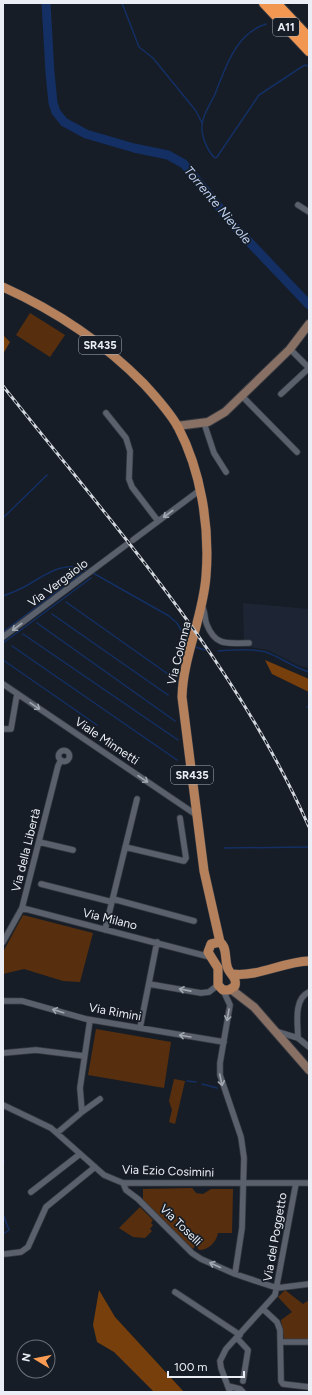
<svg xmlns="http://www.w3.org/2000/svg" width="312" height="1395" font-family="Figtree,sans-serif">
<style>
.built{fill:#1d2534}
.green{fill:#572f0e}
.forest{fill:#773f0c}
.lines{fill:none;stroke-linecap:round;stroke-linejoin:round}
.stream{stroke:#132f63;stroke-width:1.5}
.river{stroke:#132f63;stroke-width:9}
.street-casing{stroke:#373a42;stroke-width:7}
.secondary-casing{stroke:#373a42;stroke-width:10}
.primary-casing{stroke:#373a42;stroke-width:10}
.highway-casing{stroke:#373a42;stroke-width:12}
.street{stroke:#5a616c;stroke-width:5.5}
.secondary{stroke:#887164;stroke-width:8}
.primary{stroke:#b5815c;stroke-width:9}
.highway{stroke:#f29752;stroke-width:10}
.rail-casing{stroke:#d1d6dc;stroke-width:3}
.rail{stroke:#171d26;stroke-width:1.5;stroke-dasharray:4.5;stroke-linecap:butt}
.oneway{stroke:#a2a8b0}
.labels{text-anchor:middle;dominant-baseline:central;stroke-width:3.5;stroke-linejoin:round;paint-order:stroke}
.shield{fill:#171d26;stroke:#abb0b7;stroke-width:1}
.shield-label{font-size:11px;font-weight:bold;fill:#ebeff5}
.street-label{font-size:12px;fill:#ebeff5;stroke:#171d26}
.water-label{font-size:13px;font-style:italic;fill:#bbcff0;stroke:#171d26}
</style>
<rect width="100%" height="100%" fill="#171d26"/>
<path class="built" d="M243 603 309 609V668L300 666 268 650 244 646Z"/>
<path class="green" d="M30 313 65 335 50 357 16 335Z
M23 915 93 933 80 982 63 981 24 969 3 974V952Z
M96 1029 171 1042 164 1088 88 1075Z
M174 1079 185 1081 175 1124 169 1122 172 1110 169 1101Z
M192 1188 196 1193 203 1194 211 1189H233L232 1233H218C216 1243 208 1250 199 1250L196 1246 192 1249 143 1201V1189Z
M140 1207 153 1220 151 1223 153 1225 150 1229 152 1231 145 1238 133 1237 119 1228Z
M285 1290 303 1304 309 1300V1340L284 1339 281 1320 292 1312 278 1297Z"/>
<path class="forest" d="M3 335 10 342 3 354Z
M265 660 309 679V692L272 674Z
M99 1290 115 1317 184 1392H154L114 1352 97 1342 93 1325Z"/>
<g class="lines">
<path class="stream" d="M122 3 139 47 153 58 196 111 202 123
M266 24C235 34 226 67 215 94 211 104 203 113 202 125 201 135 207 151 215 158L217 157 259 95 303 66 306 65 309 67
M3 518 47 475
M93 573 169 616 177 623 188 642
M3 596C11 593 19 590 26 586 45 575 65 559 87 571
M66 602 175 679
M52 614 168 695
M37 623 175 721
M3 632 82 573
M23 634 178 740
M3 643 91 578
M12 646 177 760
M195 647 205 650
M218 651C233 650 251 648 266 652 280 657 293 667 309 672
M3 660 97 725
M307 707H309
M224 848 309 847
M187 1081 196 1082
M202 1084 217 1088
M3 1163 4 1162
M3 1214 9 1230 3 1234"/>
<path class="river" d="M46 3 50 73 53 103 56 112 64 122 86 134 134 148 168 155 184 164 236 228 309 305"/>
<g class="street-casing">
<path id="street" d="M298 205 309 212
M290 349 309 368
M281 394 309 368
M242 396 297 452
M106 413 126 438 130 451 129 479 132 487 158 521
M204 423 214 453 226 472
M133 540 200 490
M202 606C206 613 204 619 207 625 216 647 228 643 249 643
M3 637 126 545
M3 684 198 816
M3 729H11L17 694
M58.5 756a5.5 5.5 0 1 1 11 0a5.5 5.5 0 1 1-11 0Z
M39 842 73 850
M125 847 184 861 186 858 180 818
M41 884 112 902
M113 899 194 921
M22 908 210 957
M105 930 137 799
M3 942 22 908 58 766 61 760
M149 984 201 993 209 992 218 985
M223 990 230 1005 220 1063V1075L241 1137 244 1158 242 1228 235 1274
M3 1001H22L86 1019 224 1042
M140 1028 157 942
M275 1031 298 1038 309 1047
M298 1038C298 1025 293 999 309 992
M3 1053 36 1050 84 1056
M3 1105 51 1128 104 1175 123 1183H309
M82 1112 80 1088 90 1020
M57 1133 82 1112 100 1099
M123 1183 126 1190 138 1199 192 1253 201 1259 235 1274 277 1288 309 1284
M31 1192 80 1154
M5 1254 21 1252 28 1247 46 1207 95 1167
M175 1292 240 1335
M263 1309 277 1322 280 1330 281 1381 283 1384 309 1387
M237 1338 248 1350 243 1381
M281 1342H309
M228 1386 240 1389 243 1392
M230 1392 221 1368 220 1361 226 1349 275 1295 296 1183"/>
</g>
<g class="secondary-casing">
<path id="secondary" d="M177 426 208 422 225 412 290 349 309 324
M232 990 254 1007 309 1070"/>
</g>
<g class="primary-casing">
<path id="primary" d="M3 287C56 311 103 342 144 384 156 397 169 411 178 427 201 471 210 527 206 576 203 618 183 656 182 697L204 871 220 942C228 948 224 960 228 969 231 975 237 978 235 986L229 990H223L218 985V968L208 952 211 944 220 942
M232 974C259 977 282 962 309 961"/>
</g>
<g class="highway-casing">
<path id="highway" d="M264 3 309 51
M276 3 309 38"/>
</g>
<use href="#street" class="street"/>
<use href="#secondary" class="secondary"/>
<use href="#primary" class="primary"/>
<use href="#highway" class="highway"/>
<g class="rail-casing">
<path id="rail" d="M3 386C114 526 236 662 309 827"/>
</g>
<use href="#rail" class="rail"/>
</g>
<defs><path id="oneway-shaft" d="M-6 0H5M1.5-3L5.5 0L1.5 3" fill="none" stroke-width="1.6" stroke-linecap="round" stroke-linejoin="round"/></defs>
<g class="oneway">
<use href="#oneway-shaft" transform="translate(168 514) rotate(143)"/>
<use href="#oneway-shaft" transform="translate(17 627) rotate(143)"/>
<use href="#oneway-shaft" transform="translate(35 706) rotate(34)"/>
<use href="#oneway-shaft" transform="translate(143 779) rotate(34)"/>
<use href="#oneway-shaft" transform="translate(185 990) rotate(-169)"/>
<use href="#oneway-shaft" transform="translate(58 1011) rotate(-163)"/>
<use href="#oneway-shaft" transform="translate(228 1015) rotate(100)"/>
<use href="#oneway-shaft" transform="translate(185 1036) rotate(-171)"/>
<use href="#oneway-shaft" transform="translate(221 1080) rotate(78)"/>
<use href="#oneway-shaft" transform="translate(215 1265) rotate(-156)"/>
</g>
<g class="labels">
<g class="shield">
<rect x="273" y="18" width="26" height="18" rx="3"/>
<rect x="79" y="336" width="42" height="18" rx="3"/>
<rect x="171" y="766" width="42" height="18" rx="3"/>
</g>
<g class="shield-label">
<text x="286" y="27">A11</text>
<text x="100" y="345">SR435</text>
<text x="192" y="775">SR435</text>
</g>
<g class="street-label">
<text transform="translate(58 583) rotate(-37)">Via Vergaiolo</text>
<text transform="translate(179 653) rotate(-76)">Via Colonna</text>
<text transform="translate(107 741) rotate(34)">Viale Minnetti</text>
<text transform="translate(26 850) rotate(-76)">Via della Libertà</text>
<text transform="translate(110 919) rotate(14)">Via Milano</text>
<text transform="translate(115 1012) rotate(10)">Via Rimini</text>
<text transform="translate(168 1171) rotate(2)">Via Ezio Cosimini</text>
<text transform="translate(181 1225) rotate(44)">Via Toselli</text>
<text transform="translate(275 1237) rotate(-80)">Via del Poggetto</text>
</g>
<g class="water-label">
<text transform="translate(218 205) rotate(50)">Torrente Nievole</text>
</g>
</g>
<rect width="312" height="1395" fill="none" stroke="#ebeff5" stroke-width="8"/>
<g transform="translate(36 1359) rotate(280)"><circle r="19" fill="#171d26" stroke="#6c7179"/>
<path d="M0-3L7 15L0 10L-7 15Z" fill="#fd9d54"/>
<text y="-6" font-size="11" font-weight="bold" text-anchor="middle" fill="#ebeff5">N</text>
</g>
<path d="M168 1371v6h76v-6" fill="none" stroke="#ebeff5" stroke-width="2"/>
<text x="174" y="1371" font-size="12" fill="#ebeff5" stroke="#171d26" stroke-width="3" paint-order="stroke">100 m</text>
</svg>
